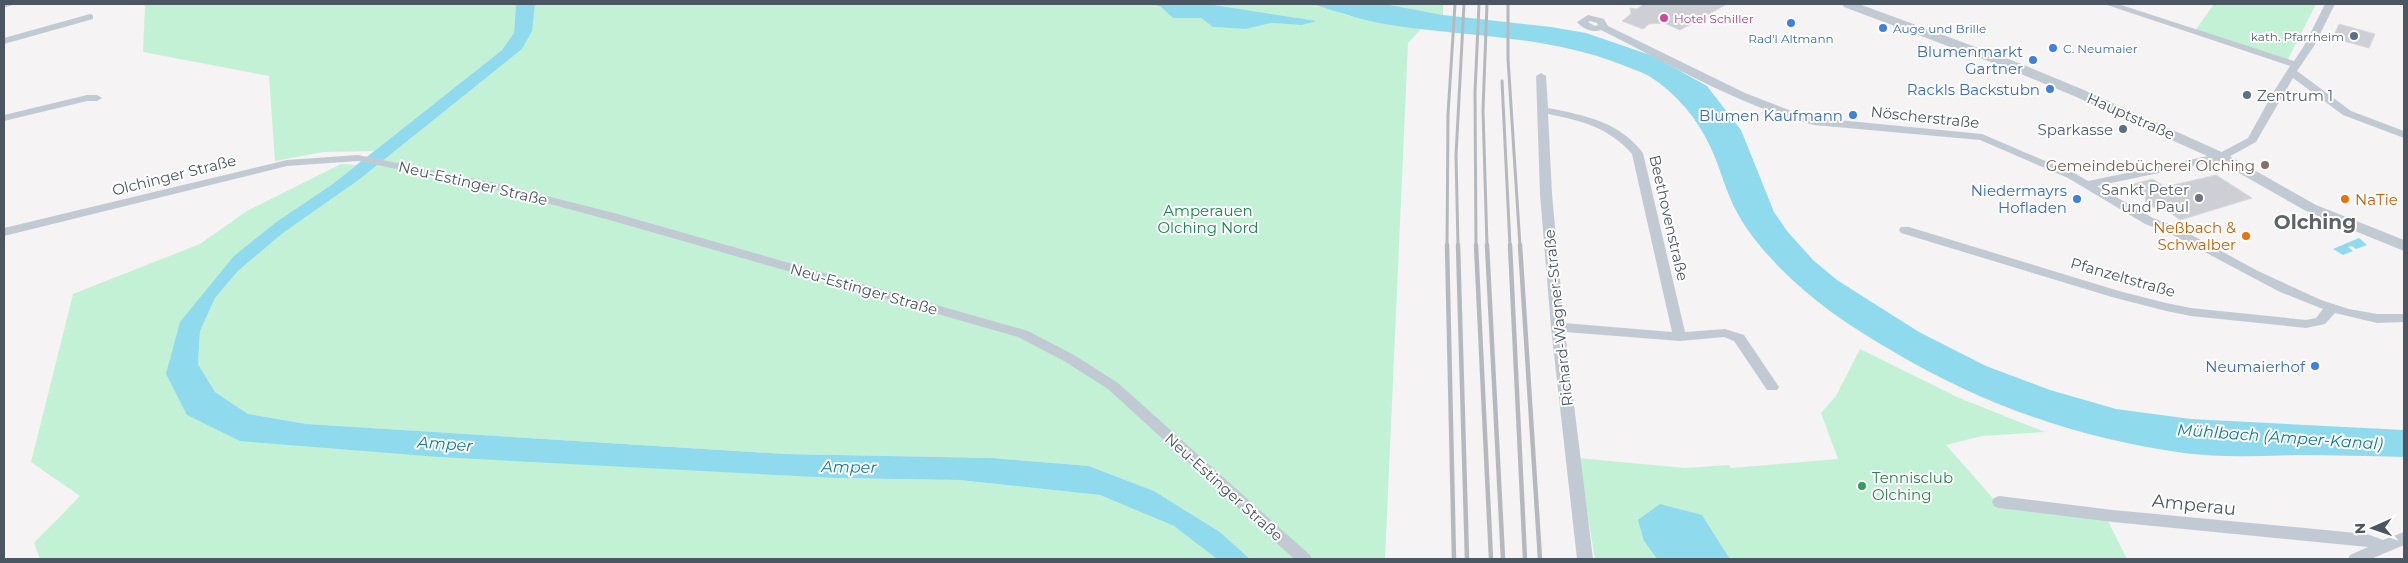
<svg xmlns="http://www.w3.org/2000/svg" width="2408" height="563" font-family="Montserrat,sans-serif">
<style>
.green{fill:#c3f1d5}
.water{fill:#90daee}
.building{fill:#cdcfd5;stroke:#d7d9de}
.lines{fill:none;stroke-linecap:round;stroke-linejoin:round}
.minor{fill:#c1cad2;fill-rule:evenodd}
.tertiary{fill:#c1cad2;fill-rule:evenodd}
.rail-far1{stroke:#b5b8bd;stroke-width:3}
.rail{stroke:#b5b8bd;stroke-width:4.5}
.hotel-dot{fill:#d1479c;stroke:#fff;stroke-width:2}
.shop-dot{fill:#3f7fe0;stroke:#fff;stroke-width:2}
.service-dot{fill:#5c6f8a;stroke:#fff;stroke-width:2}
.education-dot{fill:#8d6e63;stroke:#fff;stroke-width:2}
.worship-dot{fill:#6b7280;stroke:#fff;stroke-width:2}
.food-dot{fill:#e8710a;stroke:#fff;stroke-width:2}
.leisure-dot{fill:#2e9e5b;stroke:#fff;stroke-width:2}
.labels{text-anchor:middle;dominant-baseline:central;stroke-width:4;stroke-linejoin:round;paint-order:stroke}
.far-hotel-label{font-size:12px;fill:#b23c85;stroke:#fff;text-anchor:start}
.far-shop-label{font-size:12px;fill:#366cbe;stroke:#fff;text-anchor:start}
.far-service-label{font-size:12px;fill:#4e5e75;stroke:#fff;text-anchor:end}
.shop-label{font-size:15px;fill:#366cbe;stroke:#fff;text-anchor:end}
.service-label{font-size:15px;fill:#4e5e75;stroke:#fff;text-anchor:start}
.street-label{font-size:15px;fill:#4a5661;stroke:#fff}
.education-label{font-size:15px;fill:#785e54;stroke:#fff;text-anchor:end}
.worship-label{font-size:15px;fill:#5b616d;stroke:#fff;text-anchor:end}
.food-label{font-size:15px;fill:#c56008;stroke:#fff;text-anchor:start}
.park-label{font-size:15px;fill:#17864f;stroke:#fff}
.leisure-label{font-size:15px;fill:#27864d;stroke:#fff;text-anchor:start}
.water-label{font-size:16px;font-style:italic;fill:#0c7c9b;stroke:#fff}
.near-street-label{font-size:18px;fill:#4a5661;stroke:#fff}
.district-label{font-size:20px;font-weight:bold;fill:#5f6368;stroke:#fff}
</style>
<rect width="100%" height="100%" fill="#f5f3f3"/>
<path class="green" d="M143 4H516L514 33 502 50 374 151 324 152 275 161 269 76 143 52 145 7Z
M535 4H1153L1161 7 1173 18H1201L1213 27 1246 29 1271 23 1302 25 1316 21 1208 4H1312L1349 16 1421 29 1408 43 1385 559H1250L1220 532 1154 491 1089 466 992 458 784 454 307 424 248 414 215 392 198 364 200 331 215 298 238 271 283 233 360 179 522 49Z
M1385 4H1443V15Z
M2214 4H2316L2288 59 2195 31Z
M341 164 356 165 330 186 180 322 187 415 835 478 959 480 1100 495 1174 526 1217 559H40L34 543 80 496 31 462 73 294 200 244 247 211Z
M1860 349 1957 397 2045 432 1982 436 1946 445 1998 504 2107 519 2127 559H1730L1702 515 1644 541 1657 559H1595L1578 458 1685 468 1729 465 1731 468 1838 459 1821 413 1836 396Z"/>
<path class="water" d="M516 4H535L532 31 522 49 360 179 283 233 238 271 215 298 200 331 198 364 215 392 248 414 307 424 784 454 992 458 1089 466 1154 491 1220 532 1250 559H1217L1174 526 1100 495 959 480 835 478 439 457 240 441 187 415 166 374 180 322 234 256 275 223 330 186 502 50 514 33Z
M1153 4H1208L1317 21 1302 25 1271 23 1246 29 1213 27 1201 18H1173L1161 7Z
M1312 4H1385L1443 15 1551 27 1586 33 1653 56 1707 86 1741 130 1774 212 1787 231 1813 260 1837 280 1919 332 1986 366 2050 390 2116 409 2191 419 2404 430V457C2369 456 2333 455 2297 455 2259 456 2222 458 2184 453 2081 439 1983 405 1894 352 1852 328 1812 301 1778 266 1764 251 1749 234 1739 216 1726 194 1721 169 1710 146 1697 118 1676 93 1649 76 1640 71 1629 68 1620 64 1548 36 1472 37 1397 26 1368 22 1340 13 1312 4Z
M2359 238 2367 245 2356 249 2352 246 2348 247 2353 251 2343 255 2333 249Z
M1660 504 1702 515 1730 559H1657L1644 541 1638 520Z"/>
<path class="building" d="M1644 4H1727L1680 30 1664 23 1649 24 1643 29 1622 21 1631 14 1630 8 1637 9Z
M2339 24 2375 34 2369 48 2333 38Z
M2216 175 2252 198 2180 220 2168 211 2149 206 2145 201 2146 196 2129 185 2153 179 2165 187Z"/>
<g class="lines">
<path class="minor" d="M4 4H15L4 8Z
M2104 4H2118L2294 61 2304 46 2325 4H2335L2314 46 2297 71 2351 111 2404 131V138L2343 115 2293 78 2256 142 2225 159 2097 186 2153 218 2175 226 2258 271 2321 300 2349 309 2377 314H2404V322L2377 323 2335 313 2325 324 2306 328 2191 316 2166 311 2112 297 1901 233 1899 230 1901 227H1909L2119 291 2166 303 2191 308 2306 320 2316 318 2323 309 2280 292 2167 232 2145 224 2068 178 1980 140 1814 125C1742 107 1667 63 1601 30 1592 33 1583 29 1577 22L1588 15 1604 19 1608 26 1745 93 1807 117 1982 134 2076 174 2088 181 2218 154 2248 138 2274 91 2290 66ZM1590 21 1597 23 1598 25 1595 26 1588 22Z
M90 14 93 15V19L4 44V38Z
M1541 73 1546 76 1548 108C1584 115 1620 122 1643 153L1685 332 1725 329 1744 335 1779 387 1777 390H1767L1734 341 1724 337 1680 341 1565 332 1593 559H1577L1551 327 1540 194 1536 76ZM1548 114C1580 120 1610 128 1632 154L1672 332 1564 323 1552 194Z
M87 95H97L102 98 97 101H87L4 121V115Z
M358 155 495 183 614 213 1028 331 1074 355 1118 383 1310 555 1312 559H1294L1108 389 1064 361 1018 337 606 219 494 189 358 161 287 166 4 236V228L287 160Z
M1999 496 2113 510 2367 534 2383 540 2404 532V545L2371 559H2348L2350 555 2368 547 2113 522 1999 508 1994 506 1992 502 1994 498Z"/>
<path class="tertiary" d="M1842 4H1859L2019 63 2084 90 2226 154 2316 205 2404 240V251L2306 211 2216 160 2074 96 2009 69 1844 7Z"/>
<path class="rail-far1" d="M1508 4V59L1520 246
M1502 81 1510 246
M1447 246 1448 114 1455 4
M1458 246 1456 155 1464 4
M1476 246 1475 92 1479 4
M1487 246 1483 110 1487 4"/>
<path class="rail" d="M1447 245 1454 559
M1458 245 1467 559
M1476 245 1491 559
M1487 245 1503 559
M1510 245 1525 559
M1520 245 1540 559"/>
</g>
<circle class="hotel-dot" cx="1664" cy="18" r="5"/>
<g class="shop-dot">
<circle cx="1791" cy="23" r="5"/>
<circle cx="1883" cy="28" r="5"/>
<circle cx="2053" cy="48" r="5"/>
<circle cx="2033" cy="60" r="5"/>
<circle cx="2050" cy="89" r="5"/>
<circle cx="1853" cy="115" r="5"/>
<circle cx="2077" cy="199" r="5"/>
<circle cx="2315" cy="366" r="5"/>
</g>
<g class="service-dot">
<circle cx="2354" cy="36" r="5"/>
<circle cx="2247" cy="95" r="5"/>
<circle cx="2123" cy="129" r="5"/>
</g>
<circle class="education-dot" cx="2265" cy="165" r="5"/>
<circle class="worship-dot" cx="2199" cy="198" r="5"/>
<g class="food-dot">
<circle cx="2345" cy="199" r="5"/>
<circle cx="2246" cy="236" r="5"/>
</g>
<circle class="leisure-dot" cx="1862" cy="486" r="5"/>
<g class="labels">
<g class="far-hotel-label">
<text x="1674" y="18">Hotel Schiller</text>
</g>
<g class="far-shop-label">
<text x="1893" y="28">Auge und Brille</text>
<text x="1791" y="38" text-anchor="middle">Rad'l Altmann</text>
<text x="2063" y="48">C. Neumaier</text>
</g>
<g class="far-service-label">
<text x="2344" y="36">kath. Pfarrheim</text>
</g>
<g class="shop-label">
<text x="2023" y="51">Blumenmarkt<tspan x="2023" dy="17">Gartner</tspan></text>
<text x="2040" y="89">Rackls Backstubn</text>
<text x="1843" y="115">Blumen Kaufmann</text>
<text x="2067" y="190">Niedermayrs<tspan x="2067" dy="17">Hofladen</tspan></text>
<text x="2305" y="366">Neumaierhof</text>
</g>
<g class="service-label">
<text x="2257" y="95">Zentrum 1</text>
<text x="2113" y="129" text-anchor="end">Sparkasse</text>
</g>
<g class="street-label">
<text transform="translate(2131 116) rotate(24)">Hauptstraße</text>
<text transform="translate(1925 117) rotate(6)">Nöscherstraße</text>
<text transform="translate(174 175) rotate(-14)">Olchinger Straße</text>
<text transform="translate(473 183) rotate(13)">Neu-Estinger Straße</text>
<text transform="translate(1669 218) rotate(77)">Beethovenstraße</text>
<text transform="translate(2123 277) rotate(16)">Pfanzeltstraße</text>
<text transform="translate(864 289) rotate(16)">Neu-Estinger Straße</text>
<text transform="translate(1558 318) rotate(-96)">Richard-Wagner-Straße</text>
<text transform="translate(1224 487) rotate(42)">Neu-Estinger Straße</text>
</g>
<g class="education-label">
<text x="2255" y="165">Gemeindebücherei Olching</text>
</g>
<g class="worship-label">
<text x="2189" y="189">Sankt Peter<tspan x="2189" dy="17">und Paul</tspan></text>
</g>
<g class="food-label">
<text x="2355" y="199">NaTie</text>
<text x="2236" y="227" text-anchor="end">Neßbach &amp;<tspan x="2236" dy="17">Schwalber</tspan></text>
</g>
<g class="park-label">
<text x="1208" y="210">Amperauen<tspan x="1208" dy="17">Olching Nord</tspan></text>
</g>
<g class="leisure-label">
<text x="1872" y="477">Tennisclub<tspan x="1872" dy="17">Olching</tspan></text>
</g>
<g class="water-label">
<text transform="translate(2280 437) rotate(4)">Mühlbach (Amper-Kanal)</text>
<text transform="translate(445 444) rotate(4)">Amper</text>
<text transform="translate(849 467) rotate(1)">Amper</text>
</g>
<g class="near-street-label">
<text transform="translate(2194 505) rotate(6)">Amperau</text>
</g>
<g class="district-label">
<text x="2315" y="222">Olching</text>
</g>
</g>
<rect width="2408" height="563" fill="none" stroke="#4a5661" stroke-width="10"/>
<g transform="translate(2373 528) rotate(268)" stroke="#ffffff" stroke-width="4" paint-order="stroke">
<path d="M0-4L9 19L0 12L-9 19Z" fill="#4a5661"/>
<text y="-8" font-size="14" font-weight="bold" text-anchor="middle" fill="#4a5661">N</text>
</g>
</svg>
